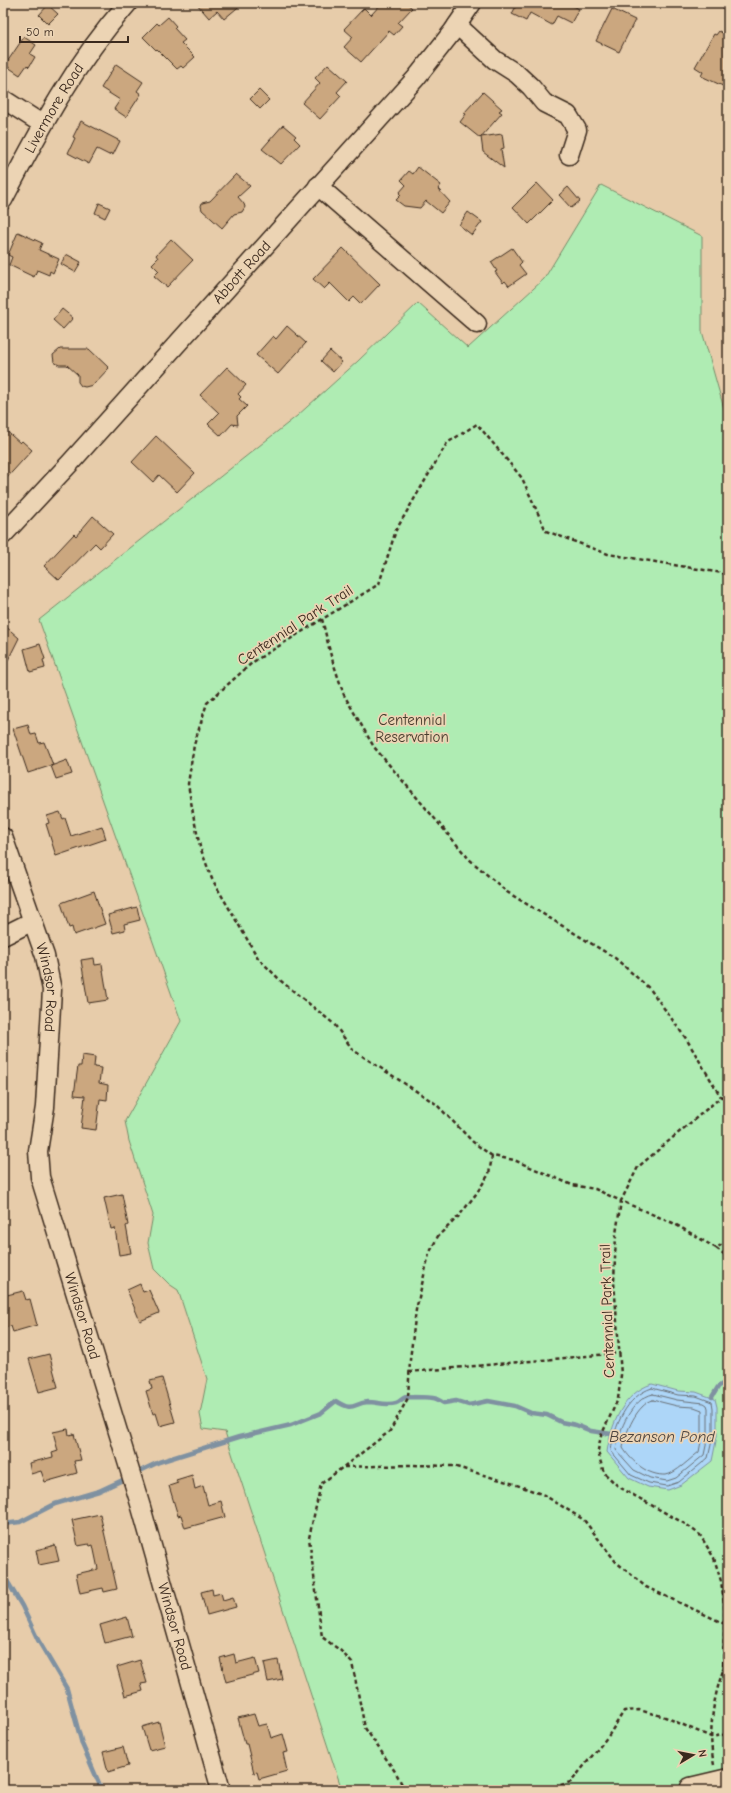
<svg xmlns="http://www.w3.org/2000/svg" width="731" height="1793" font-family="'Comic Neue',sans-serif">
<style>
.green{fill:#afecb3;stroke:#758b68}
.water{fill:#add6f8;stroke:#7f91a1}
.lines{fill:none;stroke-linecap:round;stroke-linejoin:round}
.shore{stroke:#696f75;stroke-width:1}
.stream{stroke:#7f91a1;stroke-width:4.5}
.building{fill:#cba77f;stroke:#3b2a1e}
.minor-casing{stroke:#3b2a1e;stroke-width:21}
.path{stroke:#3b2a1e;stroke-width:2.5;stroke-dasharray:4 3;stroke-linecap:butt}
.minor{stroke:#ecd4b4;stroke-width:18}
.labels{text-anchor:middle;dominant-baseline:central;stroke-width:3.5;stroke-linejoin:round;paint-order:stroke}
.street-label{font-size:15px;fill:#3b2a1e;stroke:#ecd4b4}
.park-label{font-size:15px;fill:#473d2d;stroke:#ecd4b4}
.water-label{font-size:16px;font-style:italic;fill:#4c443f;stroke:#ecd4b4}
</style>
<rect width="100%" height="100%" fill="#e7ccaa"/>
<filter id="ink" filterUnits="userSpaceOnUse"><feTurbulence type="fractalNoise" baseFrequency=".025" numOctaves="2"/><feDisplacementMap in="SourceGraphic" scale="8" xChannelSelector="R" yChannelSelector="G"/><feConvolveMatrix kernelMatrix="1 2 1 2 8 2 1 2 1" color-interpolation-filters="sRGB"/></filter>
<g filter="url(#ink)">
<path class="green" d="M601 185 702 236V331L728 423V1790H342L225 1432 203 1429 200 1414 207 1379 178 1290 169 1284 154 1269 148 1243 153 1215 129 1141 125 1121 181 1021 39 620 297 416 358 361 418 303 468 348 544 279Z"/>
<path class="water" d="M652 1384 678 1391 696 1392 715 1399 717 1407V1436L712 1461 681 1485 668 1490 648 1487 629 1478 607 1452C611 1425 623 1393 652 1384Z"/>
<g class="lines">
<path class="shore" d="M652 1388 678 1395 696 1396 712 1402 713 1408V1436L708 1458 679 1482 667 1486 649 1483 631 1475 611 1451C614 1427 626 1396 652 1388Z
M653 1394 677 1400 704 1403 707 1405 708 1408V1436L704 1455 676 1478 667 1481 650 1478 634 1470 616 1450C619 1430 631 1399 653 1394Z
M653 1400 677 1406 694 1407 702 1410V1436L699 1452C692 1457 675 1474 666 1475 648 1476 632 1462 623 1448 625 1433 637 1404 653 1400Z"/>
<path class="stream" d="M712 1397 718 1387 728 1380
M136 1473 159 1462 239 1437 291 1425 321 1413 336 1401C354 1413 353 1403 368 1402 377 1402 386 1406 396 1403 400 1402 402 1398 406 1397 409 1397 430 1397 433 1398 437 1398 441 1402 444 1403L456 1401 469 1405 488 1401 515 1406 531 1413 547 1415 561 1422 576 1425 591 1431 612 1434
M3 1524 20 1522 55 1504 99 1491 127 1478
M3 1574 22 1606 38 1640 67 1689 82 1744 102 1790"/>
</g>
<path class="building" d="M196 3H243L224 19 217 11 209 18Z
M382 3H406L412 8 398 23 402 26 394 35 389 31 361 62 344 47 353 37 344 29 364 8 371 15Z
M511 3H568L579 9 571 23 557 16 552 25 530 13 526 21 512 14 516 6Z
M48 5 58 14 48 24 39 15Z
M612 9 635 20 619 52 596 41Z
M168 17 176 26 174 28 185 40 181 43 195 57 183 68 181 66 177 69 157 49 156 50 143 37 157 23 159 25Z
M719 31 728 36V84L724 82 723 86 701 76 703 72 695 67 714 34 716 35Z
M24 37 36 45 30 54 35 57 29 67 27 65 20 75 5 65Z
M116 64 143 82 137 91 141 94 126 117 114 109 120 100 101 88Z
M328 64 347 81 337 92 341 96 320 119 302 103 320 83 315 78Z
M259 90 269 100 260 109 250 99Z
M483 92 502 109 499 111 502 113 480 138 460 122 466 114 464 113Z
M81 121 120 141 113 155 110 153 109 155 97 149 89 164 68 153 75 138 73 137Z
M283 125 296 136 294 138 300 144 281 164 262 149Z
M502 134 504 148 501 149 504 168 483 152 481 137Z
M418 167 441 185 438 189 450 202 441 213 426 201 420 208 404 206 396 200 401 195 399 193 406 185 401 180 409 171 413 174Z
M236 174 250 186 238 197 244 204 245 207 242 212 234 214 222 228 202 210 201 206 202 203 210 201Z
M537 183 553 200 529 224 513 207Z
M568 187 580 201 571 208 559 195Z
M99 203 110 208 105 218 95 213Z
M468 212 482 222 472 235 459 225Z
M18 232 42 243 39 250 59 259 53 273 50 271 49 275 37 270 34 277 9 265 12 257 8 255Z
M171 239 193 260 167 287 154 276 159 271 152 264 158 258 156 255Z
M343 248 380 284 361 304 354 297 349 302 330 283 324 289 313 279Z
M512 248 522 262 519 265 526 274 509 286 505 281 503 283 495 272 497 271 491 262Z
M66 254 81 262 75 272 61 264Z
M62 309 73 318 63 329 53 320Z
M287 326 306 343 278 374 256 355 273 336 276 339Z
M60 349H89L109 368 93 385 85 387 81 386 78 382V375L67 365H59L54 362 53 355Z
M330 351 342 362 333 372 321 361Z
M227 367 246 385 238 394 241 397 239 399 247 406 237 416 238 425 232 424 221 436 208 424 219 413 200 395Z
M3 428 20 443 22 441 32 450 3 482Z
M156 436 195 473 177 492 159 475 153 482 132 462Z
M93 516 113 534 100 548 95 543 59 580 44 566 74 534 76 536Z
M3 624 19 638 3 670Z
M40 644 45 659 43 660 45 668 30 672 24 649Z
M28 725 31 735 36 734 39 743 44 742 53 765 28 773 13 729Z
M67 760 72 774 56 779 51 766Z
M60 812 63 819 65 818 71 836 102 826 106 839 56 856 46 824 49 823 47 816Z
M94 891 105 924 74 935 72 927 69 928 61 903Z
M137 907 140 920 124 924 125 930 113 933 108 915Z
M94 958 95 965 102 964 108 1000 88 1003 81 960Z
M82 1055 95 1057 94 1067 101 1068 99 1083 108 1085 107 1100 100 1099 96 1130 81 1128 85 1096 74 1095 78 1066H81Z
M122 1194 128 1225 126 1226 131 1253 119 1255 115 1228 111 1229 104 1198Z
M140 1284 143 1292 149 1290 159 1313 140 1321 127 1290Z
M23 1291 26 1300 30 1299 37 1325 13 1332 11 1326 3 1328V1311L7 1310 3 1296Z
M49 1354 58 1387 39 1392 29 1359Z
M162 1378 175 1422 160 1426 156 1413 153 1414 146 1391 152 1389 150 1381Z
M68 1429 69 1435 74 1434 81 1460 74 1461 77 1473 45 1482 41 1471 31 1474 29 1463 53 1457 52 1453 58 1451 53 1432Z
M192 1475 195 1489 203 1486 208 1505 221 1501 225 1517 185 1528 181 1515 178 1516 169 1486 178 1483 176 1480Z
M100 1514 117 1589 104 1592 103 1588 80 1593 76 1574 98 1569 93 1545 90 1546 89 1544 78 1546 72 1520Z
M55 1545 59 1561 39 1565 36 1550Z
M212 1589 213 1595 221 1593 223 1600 233 1597 236 1607 207 1615 201 1592Z
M127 1617 132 1636 105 1643 100 1625Z
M234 1654 236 1663 255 1658 259 1673 226 1682 220 1658Z
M140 1660 147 1683 141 1684 143 1691 125 1696 117 1667Z
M278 1660 282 1679 268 1682 264 1663Z
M254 1714 258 1726 267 1724 271 1738 283 1734 288 1752 283 1753 287 1771 259 1779 257 1772 254 1773 247 1744H245L238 1718Z
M159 1722 165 1746 149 1750 142 1727Z
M123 1747 128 1766 108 1772 103 1752Z"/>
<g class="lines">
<g class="minor-casing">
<g id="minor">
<path d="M457 25 495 60 517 74 531 87 544 103 568 115 577 130 569 155"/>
<path d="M3 99 42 124"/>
<path d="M318 186 477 324"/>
<path id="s1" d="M3 200C40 129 74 64 128 3"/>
<path id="s2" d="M3 535 71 462 416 78 453 31 472 3"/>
<path id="s3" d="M3 837 45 956 52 990 45 1107 38 1151 40 1177 141 1507 221 1790"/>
<path d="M3 936 33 921"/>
<path d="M690 1787 728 1778"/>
</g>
</g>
<path class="path" d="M322 619 331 656 344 695 374 747 469 859 507 892 615 958 650 989 687 1040 721 1097
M492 1156 473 1142 436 1104 353 1050 334 1024 281 981 258 958 212 879 200 847 194 819 188 784 194 745 207 703 253 662 379 584 396 530 447 443 477 424 522 478 546 531 608 554 728 574
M728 1241 716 1248 728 1257
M716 1248 673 1223 621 1201 616 1234 614 1282 621 1375 618 1399 601 1436 598 1450 600 1460 604 1473 619 1487 687 1525 700 1535 714 1558 721 1581 725 1611 723 1669
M409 1372 620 1353
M344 1467 411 1465 453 1466 514 1484 544 1495 584 1520 616 1562 646 1587 725 1624
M714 1765C707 1730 714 1690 728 1658
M405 1790 396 1773 365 1728 352 1663 341 1651 322 1637 309 1538 321 1484 390 1431 408 1398 410 1360 416 1310 429 1254 438 1236 459 1216 476 1194 489 1174 492 1156 514 1160 572 1185 595 1189 621 1201 638 1167 721 1097 728 1096
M526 1790 553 1787 571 1782 609 1735 624 1711 639 1710 665 1717 711 1737 728 1734"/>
<use href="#minor" class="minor"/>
</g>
</g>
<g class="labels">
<g class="street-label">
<text stroke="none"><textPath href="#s1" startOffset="105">Livermore Road</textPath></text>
<text stroke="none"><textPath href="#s2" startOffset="355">Abbott Road</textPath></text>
<text transform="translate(295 625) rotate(-33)">Centennial Park Trail</text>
<text stroke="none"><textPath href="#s3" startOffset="158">Windsor Road</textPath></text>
<text transform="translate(607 1311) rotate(-92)">Centennial Park Trail</text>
<text stroke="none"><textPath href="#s3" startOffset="494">Windsor Road</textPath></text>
<text stroke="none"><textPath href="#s3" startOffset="818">Windsor Road</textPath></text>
</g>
<g class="park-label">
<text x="412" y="720">Centennial<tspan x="412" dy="17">Reservation</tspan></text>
</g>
<g class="water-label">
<text x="662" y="1437">Bezanson Pond</text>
</g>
</g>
<rect width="731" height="1793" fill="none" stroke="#ecd4b4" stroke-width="16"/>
<rect x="8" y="8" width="715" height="1777" fill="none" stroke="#3b2a1e" stroke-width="1.5" filter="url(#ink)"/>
<g transform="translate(693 1755) rotate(80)" stroke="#ecd4b4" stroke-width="3" paint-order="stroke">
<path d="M0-3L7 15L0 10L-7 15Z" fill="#3b2a1e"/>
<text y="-6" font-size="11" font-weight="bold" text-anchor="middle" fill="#3b2a1e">N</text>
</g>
<path d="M20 36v6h108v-6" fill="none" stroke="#3b2a1e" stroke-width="2"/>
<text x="26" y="36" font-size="12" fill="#3b2a1e" stroke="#ecd4b4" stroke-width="3" paint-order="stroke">50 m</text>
</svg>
